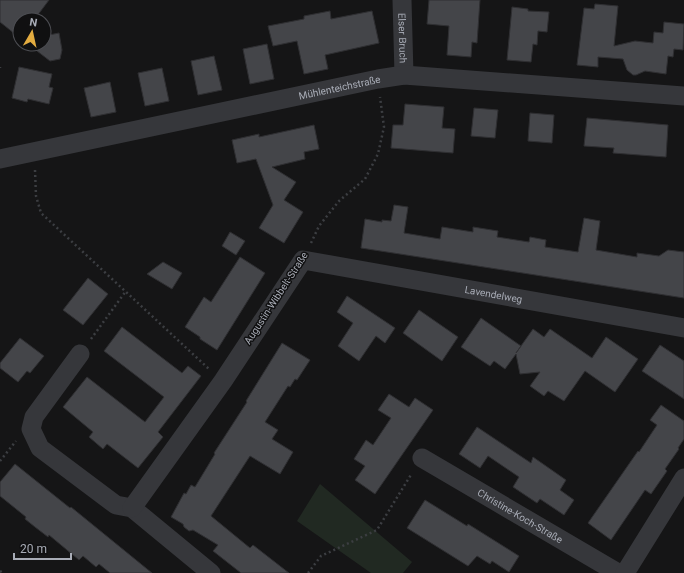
<svg xmlns="http://www.w3.org/2000/svg" width="684" height="573" viewBox="0 0 684 573" font-family="Roboto,sans-serif">
  <style>
    .green { fill: #212922 }
    .building { fill: #444549; stroke: #2f2f32 }
    .lines { fill: none; stroke-linecap: round; stroke-linejoin: round }
    .path { stroke: #3c3e42; stroke-width: 2.5; stroke-dasharray: 2 3; stroke-linecap: butt }
    .minor { stroke: #36373b; stroke-width: 19 }
    .labels { text-anchor: middle; dominant-baseline: central; stroke-width: 3; stroke-linejoin: round; paint-order: stroke }
    .street-label { font-size: 10px; fill: #a8acb6; stroke: #101011 }
  </style>
  <rect width="100%" height="100%" fill="#151516"/>
  <polygon class="green" points="320,484 412,562 403,573 371,573 297,521"/>
  <g class="building">
    <polygon points="0,0 49,0 34,20 20,20 20,38 0,22"/>
    <polygon points="429,0 480,0 477,43 472,42 471,57 447,55 449,26 427,24"/>
    <polygon points="595,4 618,6 614,46 635,41 653,43 654,32 663,33 664,22 684,24 683,50 674,49 673,57 668,56 666,74 645,71 636,75 633,75 627,70 623,59 598,57 598,67 577,65 584,8 594,9"/>
    <polygon points="512,7 528,9 528,11 549,12 547,32 538,31 537,45 533,44 531,62 507,60"/>
    <polygon points="330,11 331,19 372,11 379,43 325,55 328,69 304,74 297,41 273,46 268,26 304,19 304,16"/>
    <polygon points="59,33 62,50 60,59 50,61 28,44 44,44 44,36"/>
    <polygon points="267,44 274,79 250,84 243,49"/>
    <polygon points="214,56 222,90 198,95 191,61"/>
    <polygon points="19,67 52,74 49,87 53,88 49,104 28,99 27,102 12,98"/>
    <polygon points="162,68 169,101 145,106 138,73"/>
    <polygon points="110,82 116,112 91,117 84,88"/>
    <polygon points="405,104 444,107 442,128 455,129 453,153 391,148 393,125 403,125"/>
    <polygon points="474,108 498,110 495,138 471,136"/>
    <polygon points="530,113 554,115 552,143 528,141"/>
    <polygon points="587,118 668,125 666,157 613,153 614,148 584,146"/>
    <polygon points="314,125 319,149 304,152 305,159 272,167 296,182 284,200 303,212 284,243 259,228 273,205 256,159 237,163 232,140 259,134 259,137"/>
    <polygon points="394,205 408,207 404,233 440,239 442,227 473,232 473,227 498,231 497,237 529,242 530,237 546,240 545,247 578,252 584,218 600,221 596,250 637,257 637,253 659,256 668,250 684,252 684,298 361,248 365,219 382,222 382,220 391,221"/>
    <polygon points="230,232 245,241 236,255 222,246"/>
    <polygon points="240,257 265,273 217,350 200,339 200,337 185,327 204,297 211,302"/>
    <polygon points="163,262 182,273 172,289 147,274"/>
    <polygon points="88,278 108,294 83,325 63,310"/>
    <polygon points="347,296 395,328 385,343 376,336 359,361 338,346 353,323 337,312"/>
    <polygon points="419,310 458,337 442,361 403,333"/>
    <polygon points="481,318 521,346 516,353 533,329 544,337 550,329 592,358 606,337 638,359 615,392 585,371 564,401 548,391 544,396 530,386 540,372 520,374 516,354 505,369 494,361 490,366 461,347"/>
    <polygon points="122,327 182,373 188,366 201,376 158,432 163,437 138,468 107,444 103,449 89,437 93,432 63,407 87,377 145,422 164,397 104,351"/>
    <polygon points="20,338 44,356 30,373 27,371 18,382 0,368 0,363"/>
    <polygon points="282,343 310,360 297,380 295,379 290,387 288,386 265,422 278,430 272,439 293,452 280,474 250,456 211,516 250,548 253,545 289,573 241,573 213,551 218,545 193,530 189,531 184,527 183,524 171,517 184,493 186,494 191,485 195,487 215,454 214,453 247,402 246,401"/>
    <polygon points="660,345 684,361 684,399 642,371"/>
    <polygon points="389,394 409,407 415,398 433,410 375,494 355,480 365,466 354,459 366,440 373,445 391,418 378,410"/>
    <polygon points="661,405 684,421 684,439 678,448 679,449 665,469 667,471 651,494 645,490 611,540 588,523 638,451 639,452 657,425 650,420"/>
    <polygon points="477,427 531,463 533,457 566,480 560,490 574,500 564,515 540,499 537,503 513,487 519,477 488,456 480,468 459,454"/>
    <polygon points="15,464 70,508 71,507 152,573 110,573 99,564 96,567 83,556 79,560 49,535 48,537 35,527 25,519 26,517 0,496 0,482"/>
    <polygon points="425,500 467,526 468,524 519,556 509,572 492,561 490,564 477,556 468,566 407,528"/>
  </g>
  <g class="lines">
    <g class="path">
      <polyline points="0,67 0,68"/>
      <polyline points="35,170 36,196 41,213 209,369"/>
      <polyline points="311,243 319,226 339,201 365,179 378,154 384,127 380,97"/>
      <polyline points="91,339 126,291"/>
      <polyline points="0,461 16,441"/>
      <polyline points="0,571 3,573"/>
      <polyline points="308,573 321,556 377,530 412,473"/>
    </g>
    <g class="minor">
      <path id="s1" d="M402,0L404,75"/>
      <path id="s2" d="M0,159L378,79L404,75L684,96"/>
      <polyline points="80,354 34,417 31,429 40,448 116,505 132,508 211,573"/>
      <path id="s3" d="M422,458L618,573"/>
      <path id="s4" d="M132,508L223,381L303,260L684,328"/>
      <polyline points="625,573 684,478"/>
    </g>
  </g>
  <g class="labels">
    <g class="street-label">
      <text stroke="none"><textPath href="#s1" startOffset="38">Elser Bruch</textPath></text>
      <text stroke="none"><textPath href="#s2" startOffset="347">Mühlenteichstraße</textPath></text>
      <text stroke="none"><textPath href="#s4" startOffset="495">Lavendelweg</textPath></text>
      <text transform="translate(276 298) rotate(-57)">Augustin-Wibbelt-Straße</text>
      <text stroke="none"><textPath href="#s3" startOffset="114">Christine-Koch-Straße</textPath></text>
    </g>
  </g>
  <g transform="translate(32 32) rotate(9)"><circle r="19" fill="#101011" stroke="#4d4e53"/>
  <path d="M0-3L7 15L0 10L-7 15Z" fill="#e3ac40"/>
  <text y="-6" font-size="11" font-weight="bold" text-anchor="middle" fill="#a8acb6">N</text>
  </g>
  <path d="M14 553v6h57v-6" fill="none" stroke="#a8acb6" stroke-width="2"/>
  <text x="20" y="553" font-size="12" fill="#a8acb6" stroke="#101011" stroke-width="3" paint-order="stroke">20 m</text>
</svg>
